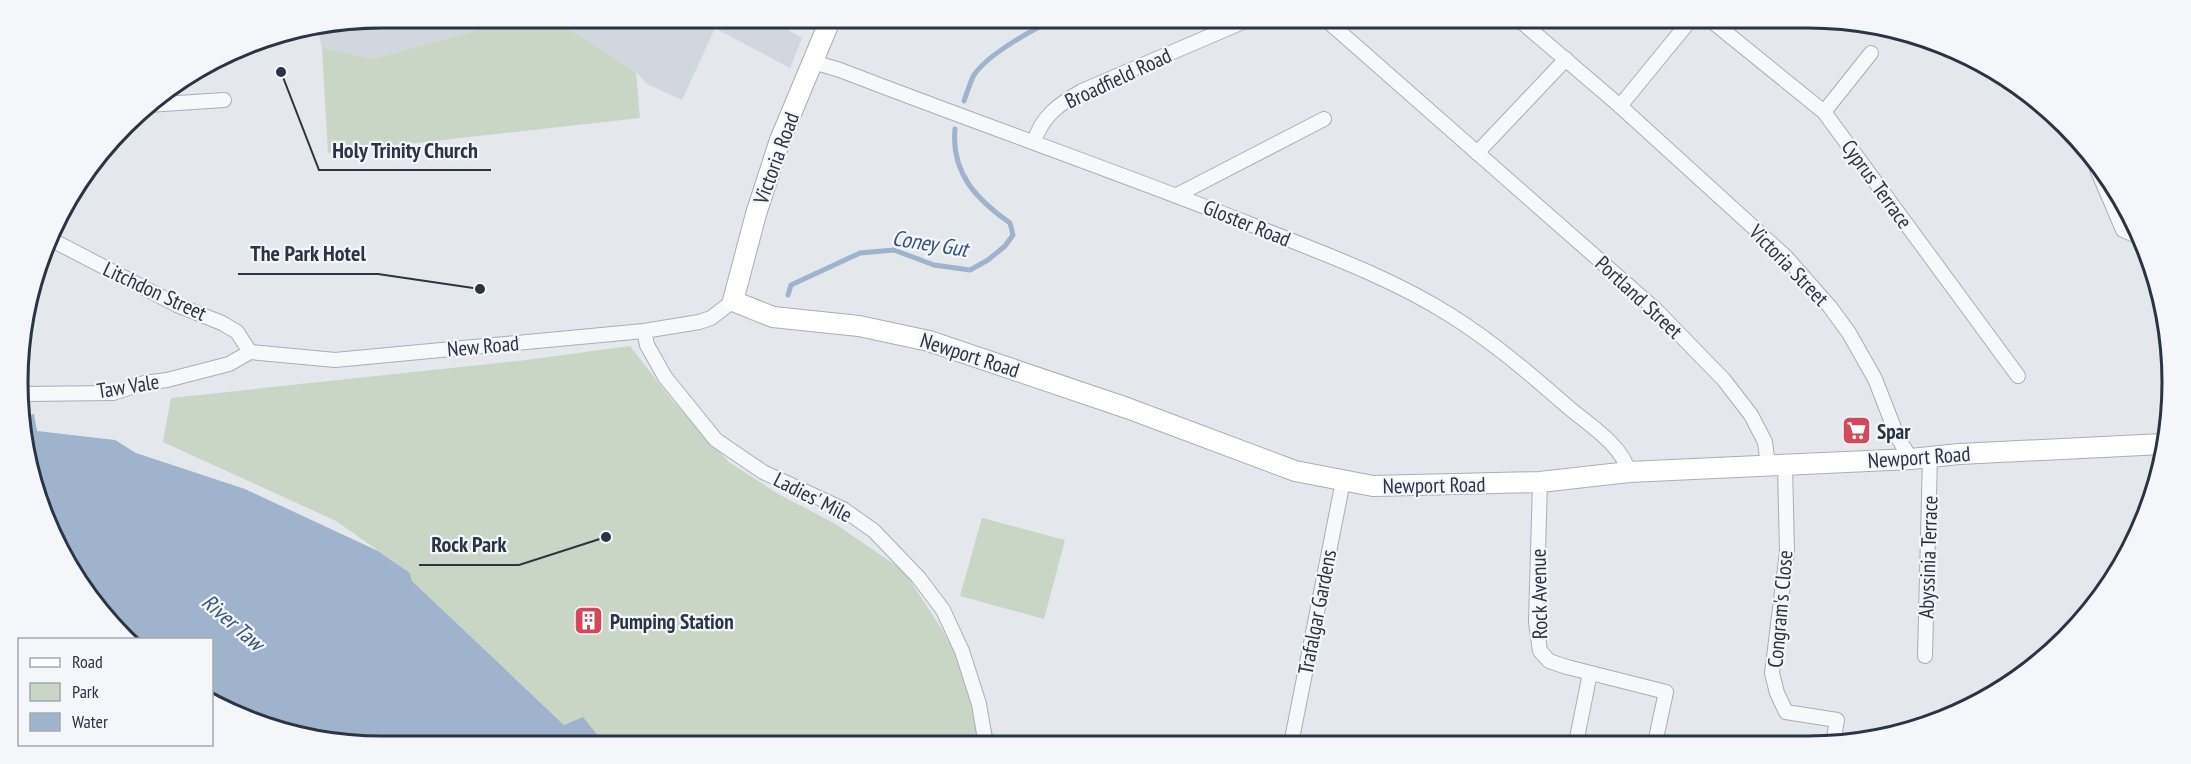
<svg xmlns="http://www.w3.org/2000/svg" width="2191" height="764" viewBox="0 0 2191 764" font-family="'PT Sans Narrow',sans-serif">
  <style>
    .built { fill: #d2d6de }
    .green { fill: #c9d6c5 }
    .water { fill: #9fb4cc }
    .lines { fill: none; stroke-linecap: round; stroke-linejoin: round }
    .stream { stroke: #9fb4cc; stroke-width: 5 }
    .street-casing { stroke: #a9aeb7; stroke-width: 16 }
    .secondary-casing { stroke: #a9aeb7; stroke-width: 22 }
    .street { stroke: #f7f8fa; stroke-width: 14 }
    .secondary { stroke: #fff; stroke-width: 20 }
    .labels { text-anchor: middle; dominant-baseline: central; stroke-width: 4.5; stroke-linejoin: round; paint-order: stroke }
    .street-label { font-size: 21px; fill: #2b3445; stroke: #f4f6f9 }
    .poi-label { font-size: 21px; font-weight: bold; fill: #2b3445; stroke: #f4f6f9; text-anchor: start }
    .water-label { font-size: 22px; font-style: italic; fill: #34527a; stroke: #f4f6f9 }
    .rim { fill: none; stroke: #2b3445; stroke-width: 3 }
    .leader { fill: none; stroke: #2b3445; stroke-width: 2 }
    .callout-dot { fill: #2b3445; stroke: #f4f6f9; stroke-width: 2 }
    .callout-label { font-size: 22px; text-anchor: middle; font-weight: bold; fill: #2b3445; stroke: #f4f6f9; stroke-width: 4.5; stroke-linejoin: round; paint-order: stroke }
  </style>
  <rect width="100%" height="100%" fill="#e4e7ec"/>
  <g class="built">
    <polygon points="382,18 521,18 373,59 322,49 318,31"/>
    <polygon points="542,18 768,18 802,38 790,68 715,28 682,100 647,84 636,72 556,21"/>
  </g>
  <g class="green">
    <polygon points="521,18 542,18 556,21 636,72 640,118 328,153 322,48 373,59"/>
    <polygon points="630,346 672,400 729,462 778,494 834,523 904,571 950,642 977,703 999,745 605,746 604,743 568,724 564,725 412,581 410,573 336,521 163,442 171,398 526,360"/>
    <polygon points="982,518 1065,540 1044,619 960,596"/>
  </g>
  <polygon class="water" points="34,414 37,431 115,440 136,453 245,489 378,551 410,573 412,581 564,725 583,717 604,743 602,746 382,746 288,734 212,699 212,640 135,639 80,585 30,476 26,416"/>
  <g class="lines">
    <g class="stream">
      <path d="M964,101C967,93 970,82 974,75C988,54 1036,27 1059,18"/>
      <path d="M788,295L791,285L860,253L894,250L934,265L970,270L988,260L1005,246L1013,235L1010,223C976,199 951,173 955,129"/>
    </g>
    <defs>
      <g id="street">
        <polyline points="1324,18 1655,309 1724,380 1751,415 1765,442 1768,465"/>
        <polyline points="1517,18 1620,106 1786,257 1830,307 1849,333 1875,379 1898,438 1911,459"/>
        <polyline points="1708,18 1824,112 2018,376"/>
        <path d="M813,62L840,70C977,123 1115,171 1252,225C1319,252 1388,276 1450,315C1492,341 1530,374 1568,407C1589,425 1621,444 1629,472"/>
        <polyline points="148,105 224,100"/>
        <polyline points="1620,106 1692,18"/>
        <polyline points="1824,112 1871,53"/>
        <path d="M1034,142C1042,116 1059,104 1082,91L1252,18"/>
        <polyline points="1477,153 1566,59"/>
        <polyline points="2097,169 2123,230 2137,236"/>
        <polyline points="1177,195 1324,119"/>
        <polyline points="50,239 177,305 222,323 237,332 250,352"/>
        <polyline points="644,331 647,345 665,377 716,440 763,472 843,509 874,531 919,578 943,610 962,651 979,704 986,745"/>
        <polyline points="25,394 113,393 144,383 167,380 229,364 250,352 335,360 644,331 699,322 711,318 733,301"/>
        <polyline points="1785,465 1787,552 1772,673 1777,693 1786,712 1837,720 1833,743"/>
        <polyline points="1540,482 1536,622 1540,651 1549,661 1567,667 1666,692 1655,743"/>
        <polyline points="1925,656 1930,457"/>
        <polyline points="1576,743 1590,673"/>
        <polyline points="1291,744 1343,481"/>
      </g>
      <polyline id="secondary" points="831,18 780,140 756,214 733,301 773,317 859,326 929,341 1127,408 1295,471 1373,486 1540,482 1629,472 1911,459 1959,454 2163,444"/>
    </defs>
    <use href="#street" class="street-casing"/>
    <use href="#secondary" class="secondary-casing"/>
    <use href="#street" class="street"/>
    <use href="#secondary" class="secondary"/>
  </g>
  <defs>
    <symbol id="supermarket-square" viewBox="-11 -11 22 22"><rect x="-9" y="-9" width="18" height="18" rx="4" fill="#d1495b" stroke="#f4f6f9"/><path d="M-6-5.5h2.5l.6 2H6L4.5 2H-2.5L-4.4-4H-6ZM-1.5 3.2a1.3 1.3 0 1 0 .1 0ZM3 3.2a1.3 1.3 0 1 0 .1 0Z" fill="#fff"/></symbol>
    <symbol id="building-square" viewBox="-11 -11 22 22"><rect x="-9" y="-9" width="18" height="18" rx="4" fill="#d1495b" stroke="#f4f6f9"/><path d="M-4-6H4V6H1V3H-1V6H-4ZM-2.5-4.3h1.7v1.8h-1.7ZM.8-4.3h1.7v1.8H.8ZM-2.5-1h1.7V.8h-1.7ZM.8-1h1.7V.8H.8Z" fill="#fff"/></symbol>
  </defs>
  <g fill-rule="evenodd">
    <use href="#supermarket-square" x="1840" y="414" width="33" height="33"/>
    <use href="#building-square" x="572" y="604" width="33" height="33"/>
  </g>
  <g class="labels">
    <g class="street-label">
      <text transform="translate(1118 78) rotate(-25)">Broadfield Road</text>
      <text transform="translate(776 158) rotate(-70)">Victoria Road</text>
      <text transform="translate(1877 184) rotate(54)">Cyprus Terrace</text>
      <text transform="translate(1247 223) rotate(22)">Gloster Road</text>
      <text transform="translate(1789 265) rotate(46)">Victoria Street</text>
      <text transform="translate(155 291) rotate(25)">Litchdon Street</text>
      <text transform="translate(1639 297) rotate(43)">Portland Street</text>
      <text transform="translate(483 346) rotate(-5)">New Road</text>
      <text transform="translate(970 355) rotate(18)">Newport Road</text>
      <text transform="translate(128 386) rotate(-9)">Taw Vale</text>
      <text transform="translate(1919 457) rotate(-4)">Newport Road</text>
      <text transform="translate(1434 485) rotate(-1)">Newport Road</text>
      <text transform="translate(813 497) rotate(27)">Ladies' Mile</text>
      <text transform="translate(1928 557) rotate(-88)">Abyssinia Terrace</text>
      <text transform="translate(1539 594) rotate(-91)">Rock Avenue</text>
      <text transform="translate(1780 609) rotate(-85)">Congram's Close</text>
      <text transform="translate(1317 612) rotate(-79)">Trafalgar Gardens</text>
    </g>
    <g class="poi-label">
      <text x="1877" y="431">Spar</text>
      <text x="610" y="621">Pumping Station</text>
    </g>
    <g class="water-label">
      <text transform="translate(930 243) rotate(9)">Coney Gut</text>
      <text transform="translate(233 622) rotate(41)">River Taw</text>
    </g>
  </g>
  <path d="M0 0H2191V764H0ZM382 28H1808A354 354 0 0 1 2162 382V382A354 354 0 0 1 1808 736H382A354 354 0 0 1 28 382V382A354 354 0 0 1 382 28Z" fill="#f4f6f9" fill-rule="evenodd"/>
  <path class="rim" d="M382 28H1808A354 354 0 0 1 2162 382V382A354 354 0 0 1 1808 736H382A354 354 0 0 1 28 382V382A354 354 0 0 1 382 28Z"/>
  <path class="leader" d="M281 72L319 170H491M480 289L378 274H238M606 537L519 565H419"/>
  <g class="callout-dot">
    <circle cx="281" cy="72" r="6"/>
    <circle cx="480" cy="289" r="6"/>
    <circle cx="606" cy="537" r="6"/>
  </g>
  <g class="callout-label">
    <text x="405" y="158">Holy Trinity Church</text>
    <text x="308" y="261">The Park Hotel</text>
    <text x="469" y="552">Rock Park</text>
  </g>
  <rect x="18" y="638" width="195" height="108" fill="#f4f6f9" stroke="#a4a8b1" stroke-width="1.5"/>
  <rect x="30" y="658" width="30" height="9" fill="#ffffff" stroke="#a4a8b1" stroke-width="1.5"/>
  <text x="72" y="668" font-size="18" fill="#2b3445">Road</text>
  <rect x="30" y="683" width="30" height="18" fill="#c9d6c5" stroke="#a4a8b1" stroke-width="1.5"/>
  <text x="72" y="698" font-size="18" fill="#2b3445">Park</text>
  <rect x="30" y="713" width="30" height="18" fill="#9fb4cc" stroke="#a4a8b1" stroke-width="1.5"/>
  <text x="72" y="728" font-size="18" fill="#2b3445">Water</text>
</svg>
